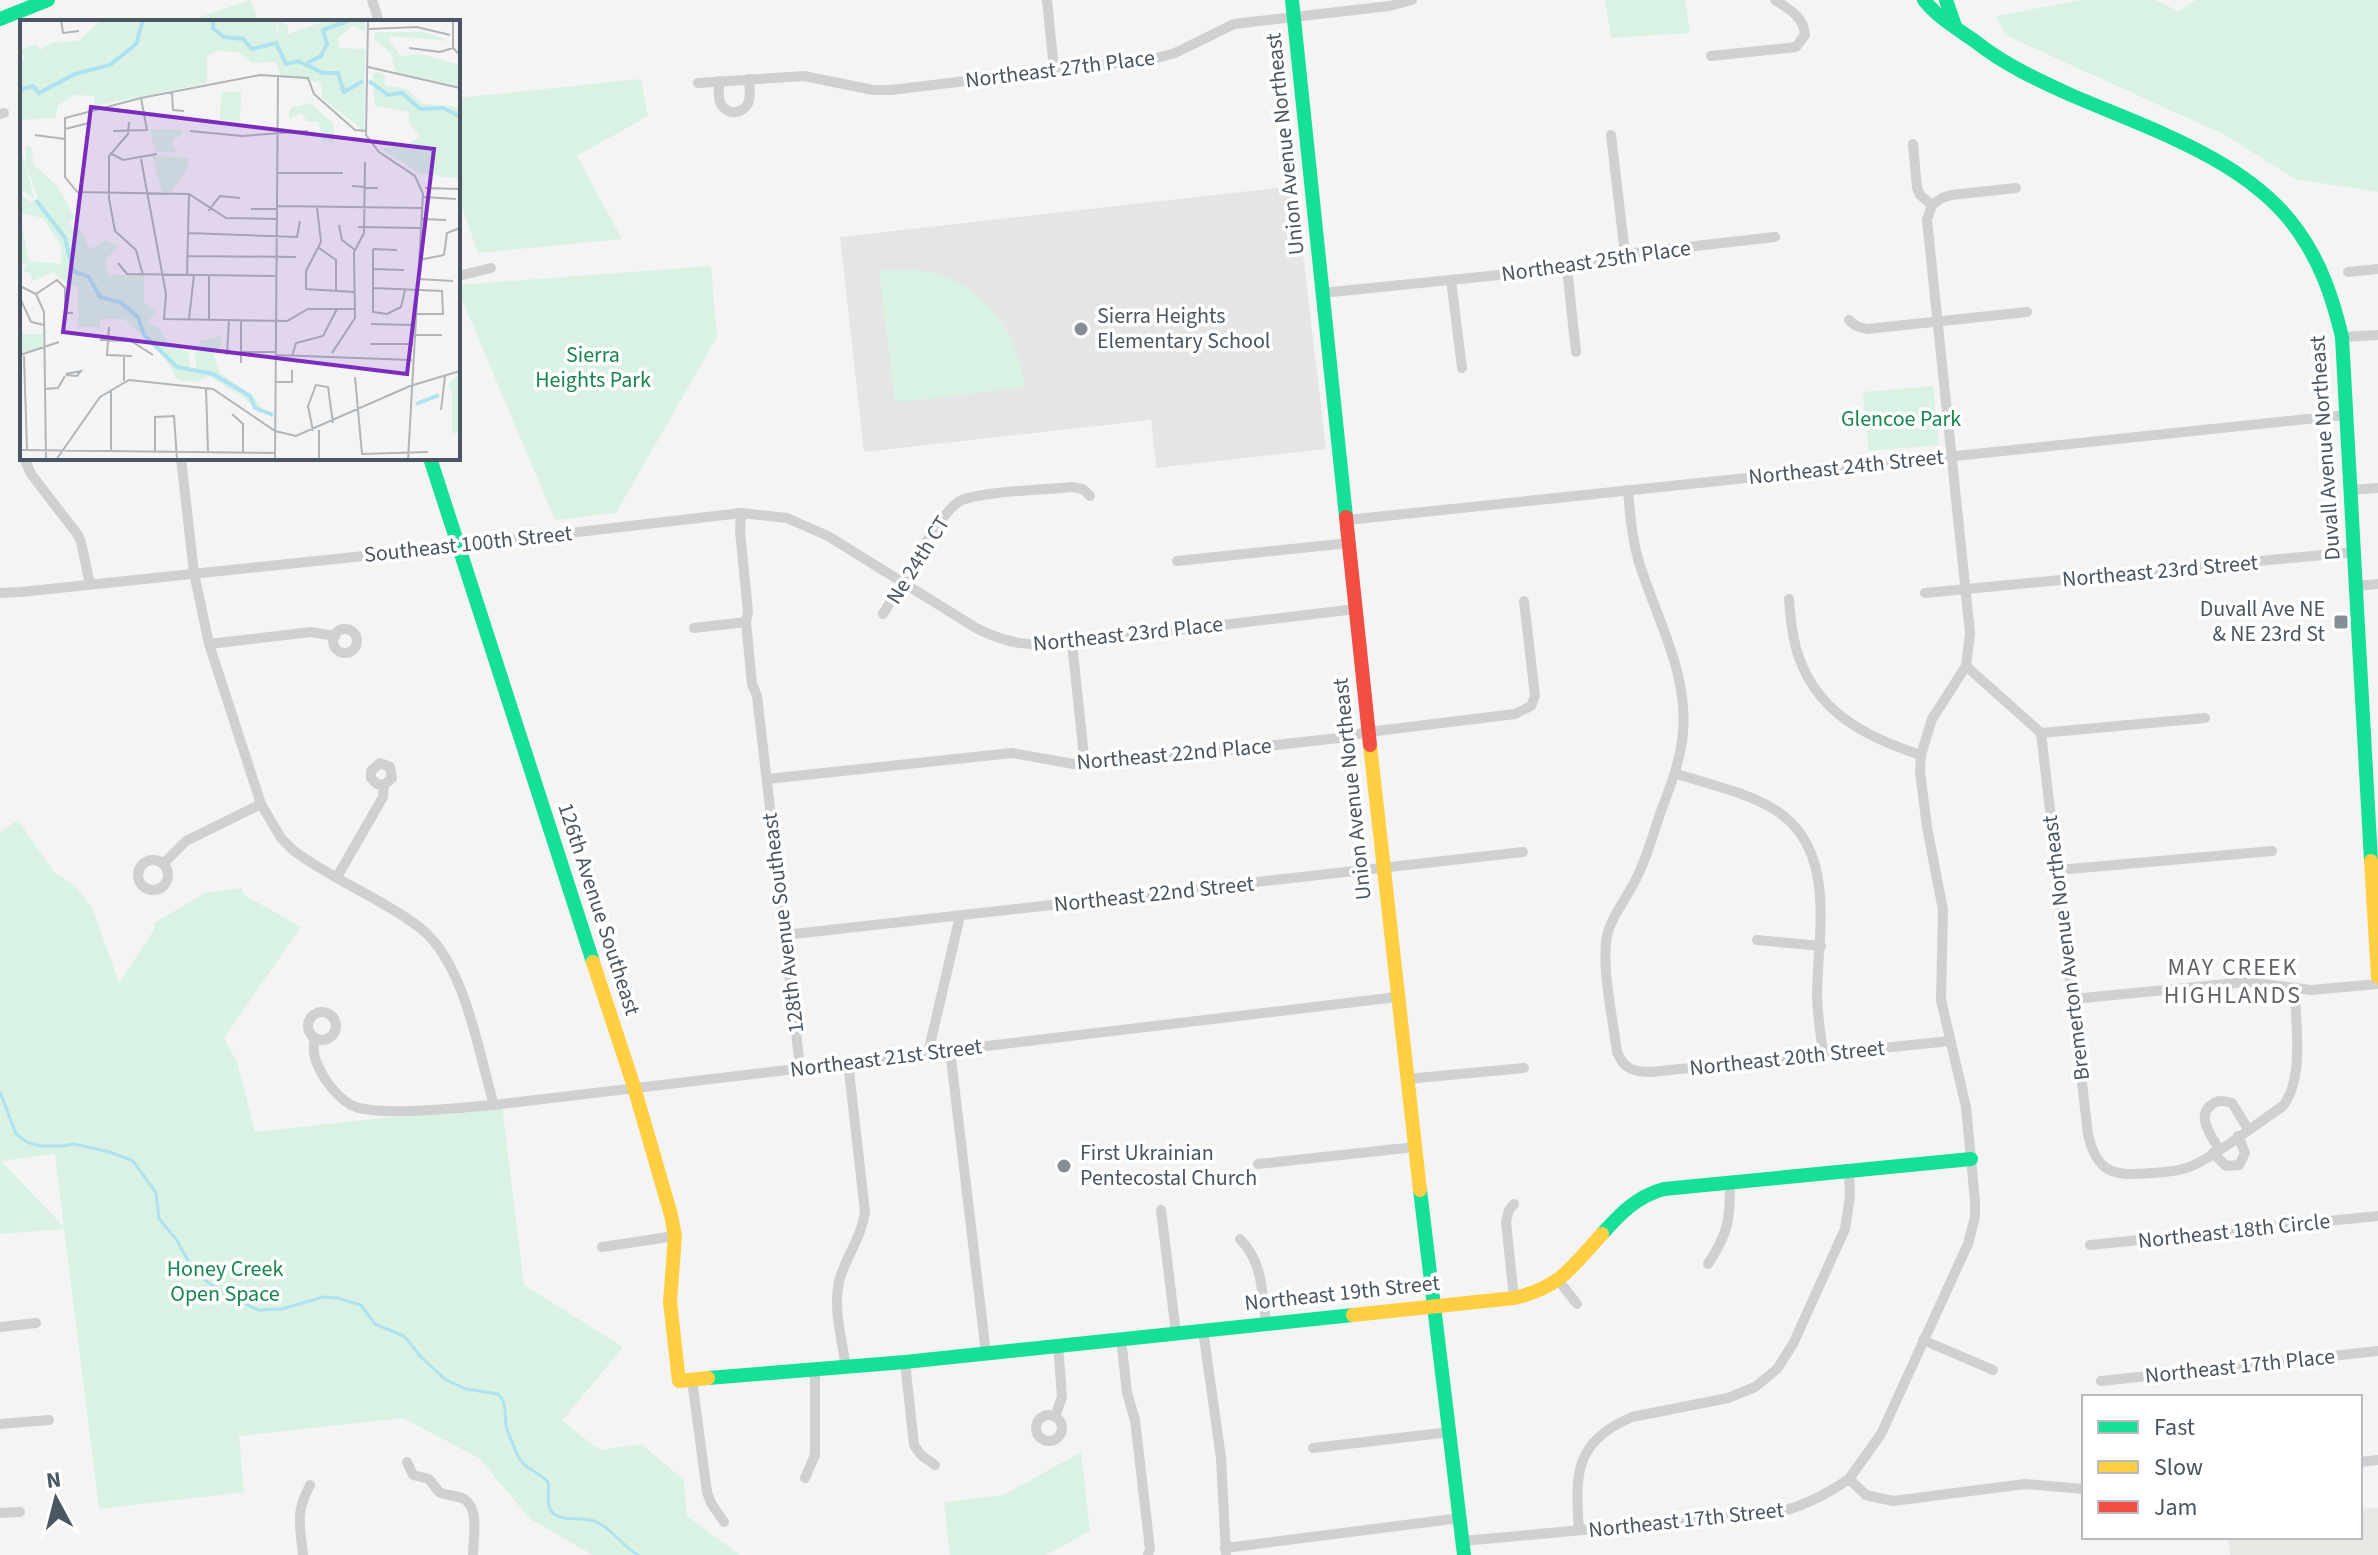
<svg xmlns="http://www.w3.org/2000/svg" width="2378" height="1555" viewBox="0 0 2378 1555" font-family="'Source Sans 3',sans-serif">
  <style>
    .commercial { fill: #e8e7e3 }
    .education { fill: #e6e5e6 }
    .green { fill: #d9f2e3; fill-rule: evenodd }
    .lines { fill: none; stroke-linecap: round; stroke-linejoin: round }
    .stream { stroke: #aee2f0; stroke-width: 3 }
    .street { stroke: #ced0d2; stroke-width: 10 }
    .fast { stroke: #16e098; stroke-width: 14 }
    .slow { stroke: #ffcf43; stroke-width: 14 }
    .jam { stroke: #f24e42; stroke-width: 14 }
    .poi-dot { fill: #868d94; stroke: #fff; stroke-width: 3 }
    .labels { text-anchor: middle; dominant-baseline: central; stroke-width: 7; stroke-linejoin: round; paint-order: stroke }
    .street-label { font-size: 22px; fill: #4a5661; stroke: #fff }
    .poi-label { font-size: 22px; fill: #4a5661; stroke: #fff; text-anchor: start }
    .park-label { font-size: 22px; fill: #17864f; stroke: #fff }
    .neighbourhood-label { font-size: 24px; letter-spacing: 2px; fill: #5f6368; stroke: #fff }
    .inset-river { fill: none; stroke: #aee2f0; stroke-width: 4 }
    .inset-road { fill: none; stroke: #b0b5b9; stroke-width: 2 }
    .view { fill: #7b2cbf; fill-opacity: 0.15; stroke: #7b2cbf; stroke-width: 4 }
    .inset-edge { fill: none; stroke: #4a5661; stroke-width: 4 }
  </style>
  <rect width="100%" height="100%" fill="#f4f4f4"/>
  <polygon class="commercial" points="2378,1508 2378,1555 2230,1555 2228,1537 2360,1537 2360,1509"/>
  <polygon class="education" points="1295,186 1326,449 1156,468 1151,420 864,452 840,237"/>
  <g class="green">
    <polygon points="250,0 259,22 186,22"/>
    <polygon points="1605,0 1685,0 1690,33 1611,38"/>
    <polygon points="2082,0 2155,0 2178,11 2196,0 2378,0 2378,192 2295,179 2225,135 2005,35 1996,16"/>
    <polygon points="641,79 648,116 577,156 622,239 478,253 458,196 458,98"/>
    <polygon points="711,266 717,337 616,513 555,520 458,290 458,285"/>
    <path d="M879,271C893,271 909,269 923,271C983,280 1016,330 1026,387L901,402L895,399Z"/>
    <polygon points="1933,386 1939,445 1869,451 1863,392"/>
    <path d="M18,820L54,872L75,886L92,907L119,983L154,930V923L205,893L241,888L244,895L301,927L224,1038L237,1062L255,1132L502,1105L524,1285L623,1347L562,1421L600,1450L641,1444L684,1480L687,1516L740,1555H593L530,1519L479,1458L403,1418L239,1436L244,1492L99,1509L64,1229L0,1234V833ZM55,1154L64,1227L1,1161Z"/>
    <polygon points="1081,1452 1090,1531 1046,1555 950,1555 944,1502 1004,1495"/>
  </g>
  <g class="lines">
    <path class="stream" d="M0,1092L16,1134L27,1142L40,1146H61L74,1144L110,1152L133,1161L156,1193L159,1219L176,1239L195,1273L220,1291L258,1310L282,1309L323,1297L337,1298L361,1305L375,1324L404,1336L421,1357L446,1380L466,1389L498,1394C508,1405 504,1411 506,1425C508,1434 514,1447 518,1456C523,1468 539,1472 548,1482C550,1491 545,1504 552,1512C561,1522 582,1517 594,1521C611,1527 622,1546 638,1555"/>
    <g class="street">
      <polyline points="372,0 379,22"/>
      <polyline points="1047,0 1054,70"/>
      <path d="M1711,56L1796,47L1805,35C1804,17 1789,9 1775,0"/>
      <path d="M719,81C719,89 717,101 723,107C732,117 747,111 749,100C751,93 749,85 749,79"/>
      <polyline points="698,83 804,76 873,90 891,90 1157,58 1175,53 1234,24 1389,6 1412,0"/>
      <polyline points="0,114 4,113"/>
      <polyline points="1611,135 1625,254"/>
      <polyline points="1932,205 1942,198 1951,195 2016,188"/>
      <polyline points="1567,268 1576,352"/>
      <polyline points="2348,272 2378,269"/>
      <polyline points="458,276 491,268"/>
      <polyline points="1451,280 1462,368"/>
      <polyline points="1322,293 1608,264 1615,262 1625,254 1775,237"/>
      <polyline points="1849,320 1856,326 1867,329 2027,312"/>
      <polyline points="2342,337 2378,335"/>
      <polyline points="24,458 31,474 78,535 81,542 90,584"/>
      <path d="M181,458L194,573L209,644L261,804L281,838L293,850C332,880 380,897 419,927C465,962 478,1051 494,1105"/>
      <path d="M1628,490C1630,514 1632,539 1639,562C1656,618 1688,671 1683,732C1681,760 1670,787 1660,814C1653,835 1647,857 1637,877C1628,897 1612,914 1607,936C1601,967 1613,1019 1617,1052C1624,1069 1633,1072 1651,1072L1950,1041"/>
      <polyline points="2350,490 2378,488"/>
      <polyline points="741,513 740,531 748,612 746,622 752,684 757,696 800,1067"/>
      <polyline points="1347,520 2346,415"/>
      <polyline points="1177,561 1349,543"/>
      <polyline points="2356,586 2378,584"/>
      <path d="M0,593L21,592L459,546L741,513L787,518L828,536L976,628C1011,646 1034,646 1072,643L1356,609"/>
      <polyline points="1925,593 2354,552"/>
      <path d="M1789,599C1790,615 1792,632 1796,648C1813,710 1864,737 1921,755"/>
      <path d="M883,614C898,591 940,511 960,501C980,491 1047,490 1072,487L1083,489L1090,496"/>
      <polyline points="694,628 746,622"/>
      <circle cx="345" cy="641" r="12"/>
      <polyline points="1072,643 1085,766"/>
      <polyline points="209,644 311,632 335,636"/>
      <polyline points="1966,666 2041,733"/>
      <path d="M2041,733L2088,1134C2097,1175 2115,1176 2152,1173C2166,1172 2181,1171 2194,1165C2222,1152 2256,1124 2283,1106C2305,1077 2295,1024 2295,988"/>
      <polyline points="2041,733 2205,718"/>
      <path d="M1675,773C1706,784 1743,791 1772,808C1838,846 1818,932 1817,993C1817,1014 1821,1034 1823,1054"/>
      <polyline points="767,779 1012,753 1085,766 1339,738 1368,732 1515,714 1531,706 1535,696 1524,601"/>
      <circle cx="153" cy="875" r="15"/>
      <polyline points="163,864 186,841 261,804"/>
      <polyline points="2058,870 2272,851"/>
      <polyline points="337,877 383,797 384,785 392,778 390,767 380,763 371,771 371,778 377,784 384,785"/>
      <polyline points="785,935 1523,852"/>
      <polyline points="1757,940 1821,946"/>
      <polyline points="2073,999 2247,982 2311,990 2378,984"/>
      <circle cx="322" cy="1026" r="14"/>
      <path d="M315,1038C311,1055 317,1065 325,1079C332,1089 340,1099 351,1105C377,1118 461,1107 494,1105L1397,997"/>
      <polyline points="950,1050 986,1353"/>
      <polyline points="928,1053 960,916"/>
      <polyline points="1407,1079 1524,1068"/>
      <path d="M2219,1149C2212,1137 2196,1117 2211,1105C2218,1099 2224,1101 2232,1103L2248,1129"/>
      <polyline points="2213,1153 2226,1166 2239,1165 2245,1153 2238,1136"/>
      <polyline points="1258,1164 1415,1147"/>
      <polyline points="1514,1204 1509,1210 1506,1222 1514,1298"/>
      <polyline points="1161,1210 1176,1333"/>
      <path d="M1240,1239C1263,1262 1262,1292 1266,1323"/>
      <polyline points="2090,1245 2378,1216"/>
      <polyline points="602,1247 675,1236"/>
      <path d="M1708,1264C1729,1232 1730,1220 1730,1182"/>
      <polyline points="1559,1281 1577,1304"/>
      <polyline points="0,1327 36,1323"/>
      <polyline points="1203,1330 1221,1458 1226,1555"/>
      <polyline points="1121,1338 1127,1393 1135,1420 1150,1549 1148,1555"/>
      <polyline points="1923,1340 1993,1370"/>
      <polyline points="905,1362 914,1445 921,1455 935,1465"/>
      <path d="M846,1367C842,1340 832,1305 840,1278C847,1255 862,1236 865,1212L848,1062"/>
      <polyline points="692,1380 707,1492 711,1503 724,1522"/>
      <polyline points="2101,1381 2378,1351"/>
      <circle cx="1049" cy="1428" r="13"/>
      <polyline points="1055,1417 1062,1397 1058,1345"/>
      <polyline points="0,1424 49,1420"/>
      <polyline points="1313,1448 1450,1432"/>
      <path d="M407,1462L413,1475L429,1479L439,1492C447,1496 457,1495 464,1499C480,1508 473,1540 473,1555"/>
      <polyline points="2360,1462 2378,1460"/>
      <polyline points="805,1478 815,1455 815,1369"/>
      <polyline points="1849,1479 1881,1434 1968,1244 1975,1217 1975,1201 1966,1107 1941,1000 1943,910 1927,827 1920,772 1921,755 1932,719 1966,666 1970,633 1927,220 1932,205 1920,195 1917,188 1913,144"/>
      <polyline points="0,1513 20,1512"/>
      <path d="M1579,1530C1575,1474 1574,1442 1632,1417L1728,1398L1755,1387L1777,1369L1793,1344L1845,1229L1850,1196L1849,1170"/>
      <path d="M1463,1541L1778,1512C1805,1506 1827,1494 1849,1479L1866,1495L1893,1501L2025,1484L2084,1489"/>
      <polyline points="1225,1548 1460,1518"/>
      <path d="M303,1555C300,1524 295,1514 310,1485"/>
    </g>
    <g class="fast">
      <polyline points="1292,0 1346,517"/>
      <path d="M1924,0C1938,18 1958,29 1976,42C2005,65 2038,80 2071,95C2147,128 2249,160 2298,231C2321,263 2333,299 2342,337L2371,861"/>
      <polyline points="1946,0 1955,26"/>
      <polyline points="0,19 48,0"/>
      <polyline points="430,458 593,962"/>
      <polyline points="1420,1190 1464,1555"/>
      <path d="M1602,1234C1620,1214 1637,1196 1664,1189L1971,1159"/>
      <polyline points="708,1378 905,1362 1353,1315"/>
    </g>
    <g class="slow">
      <polyline points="1370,745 1420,1190"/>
      <polyline points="2371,861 2378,977"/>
      <polyline points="593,962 634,1087 671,1215 675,1236 670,1302 679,1381 708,1378"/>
      <path d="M1353,1315L1514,1298C1561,1287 1571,1268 1602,1234"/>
    </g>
    <polyline class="jam" points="1346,517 1370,745"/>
  </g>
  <g class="poi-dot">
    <circle cx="1081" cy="329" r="8"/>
    <rect x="2333" y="614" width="16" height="16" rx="4"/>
    <circle cx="1064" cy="1166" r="8"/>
  </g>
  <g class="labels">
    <g class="street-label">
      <text transform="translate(1060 69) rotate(-7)">Northeast 27th Place</text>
      <text transform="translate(1285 144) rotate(-96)">Union Avenue Northeast</text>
      <text transform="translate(1596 261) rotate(-8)">Northeast 25th Place</text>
      <text transform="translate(2325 448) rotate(-94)">Duvall Avenue Northeast</text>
      <text transform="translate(1846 467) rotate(-6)">Northeast 24th Street</text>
      <text transform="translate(468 544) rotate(-6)">Southeast 100th Street</text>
      <text transform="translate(918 560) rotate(-58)">Ne 24th CT</text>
      <text transform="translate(2160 571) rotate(-5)">Northeast 23rd Street</text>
      <text transform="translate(1128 634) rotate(-6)">Northeast 23rd Place</text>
      <text transform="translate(1174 754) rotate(-5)">Northeast 22nd Place</text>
      <text transform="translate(1352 789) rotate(-96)">Union Avenue Northeast</text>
      <text transform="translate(1154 894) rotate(-6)">Northeast 22nd Street</text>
      <text transform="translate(599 909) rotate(72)">126th Avenue Southeast</text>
      <text transform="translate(783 923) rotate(-97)">128th Avenue Southeast</text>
      <text transform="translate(2066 948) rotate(-97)">Bremerton Avenue Northeast</text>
      <text transform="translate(886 1058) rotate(-7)">Northeast 21st Street</text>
      <text transform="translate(1787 1058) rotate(-6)">Northeast 20th Street</text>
      <text transform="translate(2234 1231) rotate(-6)">Northeast 18th Circle</text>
      <text transform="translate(1342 1293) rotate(-6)">Northeast 19th Street</text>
      <text transform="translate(2240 1366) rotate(-6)">Northeast 17th Place</text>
      <text transform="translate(1686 1520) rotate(-6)">Northeast 17th Street</text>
    </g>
    <g class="poi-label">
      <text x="1097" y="316">Sierra Heights<tspan x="1097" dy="25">Elementary School</tspan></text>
      <text x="2325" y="609" text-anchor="end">Duvall Ave NE<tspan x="2325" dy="25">&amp; NE 23rd St</tspan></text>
      <text x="1080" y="1153">First Ukrainian<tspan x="1080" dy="25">Pentecostal Church</tspan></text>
    </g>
    <g class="park-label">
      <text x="593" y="355">Sierra<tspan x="593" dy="25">Heights Park</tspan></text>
      <text x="1901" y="419">Glencoe Park</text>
      <text x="225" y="1269">Honey Creek<tspan x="225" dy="25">Open Space</tspan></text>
    </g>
    <g class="neighbourhood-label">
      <text x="2233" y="967">MAY CREEK<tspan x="2233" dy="28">HIGHLANDS</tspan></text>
    </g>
  </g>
  <g transform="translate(20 20)">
    <rect width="440" height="440" fill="#f4f4f4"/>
    <path d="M81,0H256L257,22L258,0L268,6V14L308,0L345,2V12L334,5L319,17V28L345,29L344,111L302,78L301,63L260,55L256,42L232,43L219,32L196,31L187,36V63L75,86L74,76L54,75L38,85L35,98L0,100V44L5,38L0,31L15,24L20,30L31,23L59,21ZM404,12L430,21L369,16V21L381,36L400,34L440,45V67L375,52L371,33L354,20L355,12ZM357,52L365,55V65L387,69L403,84L434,86L440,92V159L399,153L360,128L385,127L400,116L389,103V92L355,86L352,54ZM221,71L220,101L200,100L201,73ZM290,83L314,104V122L303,121L298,102L287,101L281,93L269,99L270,88ZM130,109L162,110V115L152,120L156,132H135ZM0,125L5,145L6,126H11L14,145L38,167L55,198L49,202L53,209L59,206L70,230L85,220L98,226L85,241L88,255H124V282L137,292L127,302L138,307L149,324L168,332L171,351L177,350L174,333L180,332V321L201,316V327L193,331L199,352L234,377L244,391L189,356L177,362L158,360L139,329L104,299H80V307H58V266L48,265L34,252L13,261L9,252L2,253L7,244H1L2,206L9,241L41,244V226L23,198L0,193V173L11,183L18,178L6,145L14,179L0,169ZM132,136L169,138L168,148L151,172H142ZM0,314H23V328L0,333ZM440,353V413H432V372L428,365Z" fill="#d9f2e3"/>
    <path class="inset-river" d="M193,0V8L204,17L223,19L232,29L256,23L266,44L278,41L303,53H318L324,72L343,61M287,43L301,36L307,24L303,10L330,0M349,61L368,75L382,73L400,89L423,88L440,96M0,70L13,66L19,73L55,54L90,45L116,24L123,0M16,180L45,218L53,251L69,257L80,277L100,282L118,297L124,315L157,347L193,354L230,376L235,388L253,395M396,384L419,375"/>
    <path class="inset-road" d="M41,0L43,13L59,11M348,0L346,115L359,132L395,156L403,174L388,440M433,0V28M349,9L397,7L430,15M389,28L420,32L433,28L440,35M348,47L440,68M152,72L153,90L164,91M109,102L108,114L89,136V179L95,211L116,230L123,255M45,109L69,103M93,111L127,110L121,78M170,111L222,116L288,111M15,115L45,119M90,133L103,140L137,134M121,139L146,274L144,299L267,301L288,289H335M257,153H323M332,166L358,168M405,168L440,169M57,172L45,157V98L121,78L240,55L288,58L294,74L335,110L347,111M57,172L169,174L206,198L256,199M403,177L436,179M256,186L402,188M297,187L301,222L286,251V269L334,272M231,189H256M188,191L200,176L220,178M402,199L426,200M319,205L322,220L335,230M338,207L401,208M168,213L277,217L280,201M299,228L316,240V272M353,229V292L367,294L381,287L385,270M353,229L377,230M424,235L427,213L440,208M168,236L276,237M399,240L424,235M98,243L107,254L255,256M353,249L384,250M167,255L169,174M398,259L433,261M0,266L16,274L24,292L26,440M353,268L422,271L423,294H396M16,274L37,260L45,268V293H53M0,278L11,302L24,305M169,299L174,255M189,300V255M351,304L394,305M89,307L87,335L112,336M395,315H422M80,320L111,321L133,335M350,324H393M220,332H255M312,333L335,298L334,232L344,213L345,142M0,335L39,322M207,335L209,300M255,335L392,340M4,336L7,430M272,336L276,323L303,316L317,289M221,343V300M46,354L61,351L57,356L46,355M335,357L342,434L408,432M104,361V336M255,362H272V350M186,368L188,432M24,369L38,368L45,356M91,371V430M421,390L425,356M212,394L223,404V433M293,411L288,386L296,365L308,367L313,403M0,430L255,433M135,431V397L154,396L157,440M36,440L80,377L109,360L193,369L255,411L276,416L390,366L440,351M255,440L258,56M299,440V410"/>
    <path class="view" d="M71,87L414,129L387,354L43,312Z"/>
    <rect width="440" height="440" class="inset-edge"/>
  </g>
  <rect x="2082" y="1395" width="280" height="144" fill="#ffffff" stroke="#b7bbc0" stroke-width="2"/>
  <rect x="2098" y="1421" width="40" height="12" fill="#16e098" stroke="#b7bbc0" stroke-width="2"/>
  <text x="2154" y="1435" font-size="24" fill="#4a5661">Fast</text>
  <rect x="2098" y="1461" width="40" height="12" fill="#ffcf43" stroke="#b7bbc0" stroke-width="2"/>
  <text x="2154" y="1475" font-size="24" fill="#4a5661">Slow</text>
  <rect x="2098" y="1501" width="40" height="12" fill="#f24e42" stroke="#b7bbc0" stroke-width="2"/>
  <text x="2154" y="1515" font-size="24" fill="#4a5661">Jam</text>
  <g transform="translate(56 1499) rotate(353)" stroke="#ffffff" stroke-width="6" paint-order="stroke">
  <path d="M0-6L14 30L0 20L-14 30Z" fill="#4a5661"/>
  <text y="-12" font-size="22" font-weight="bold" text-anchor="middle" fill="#4a5661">N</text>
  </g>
</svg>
